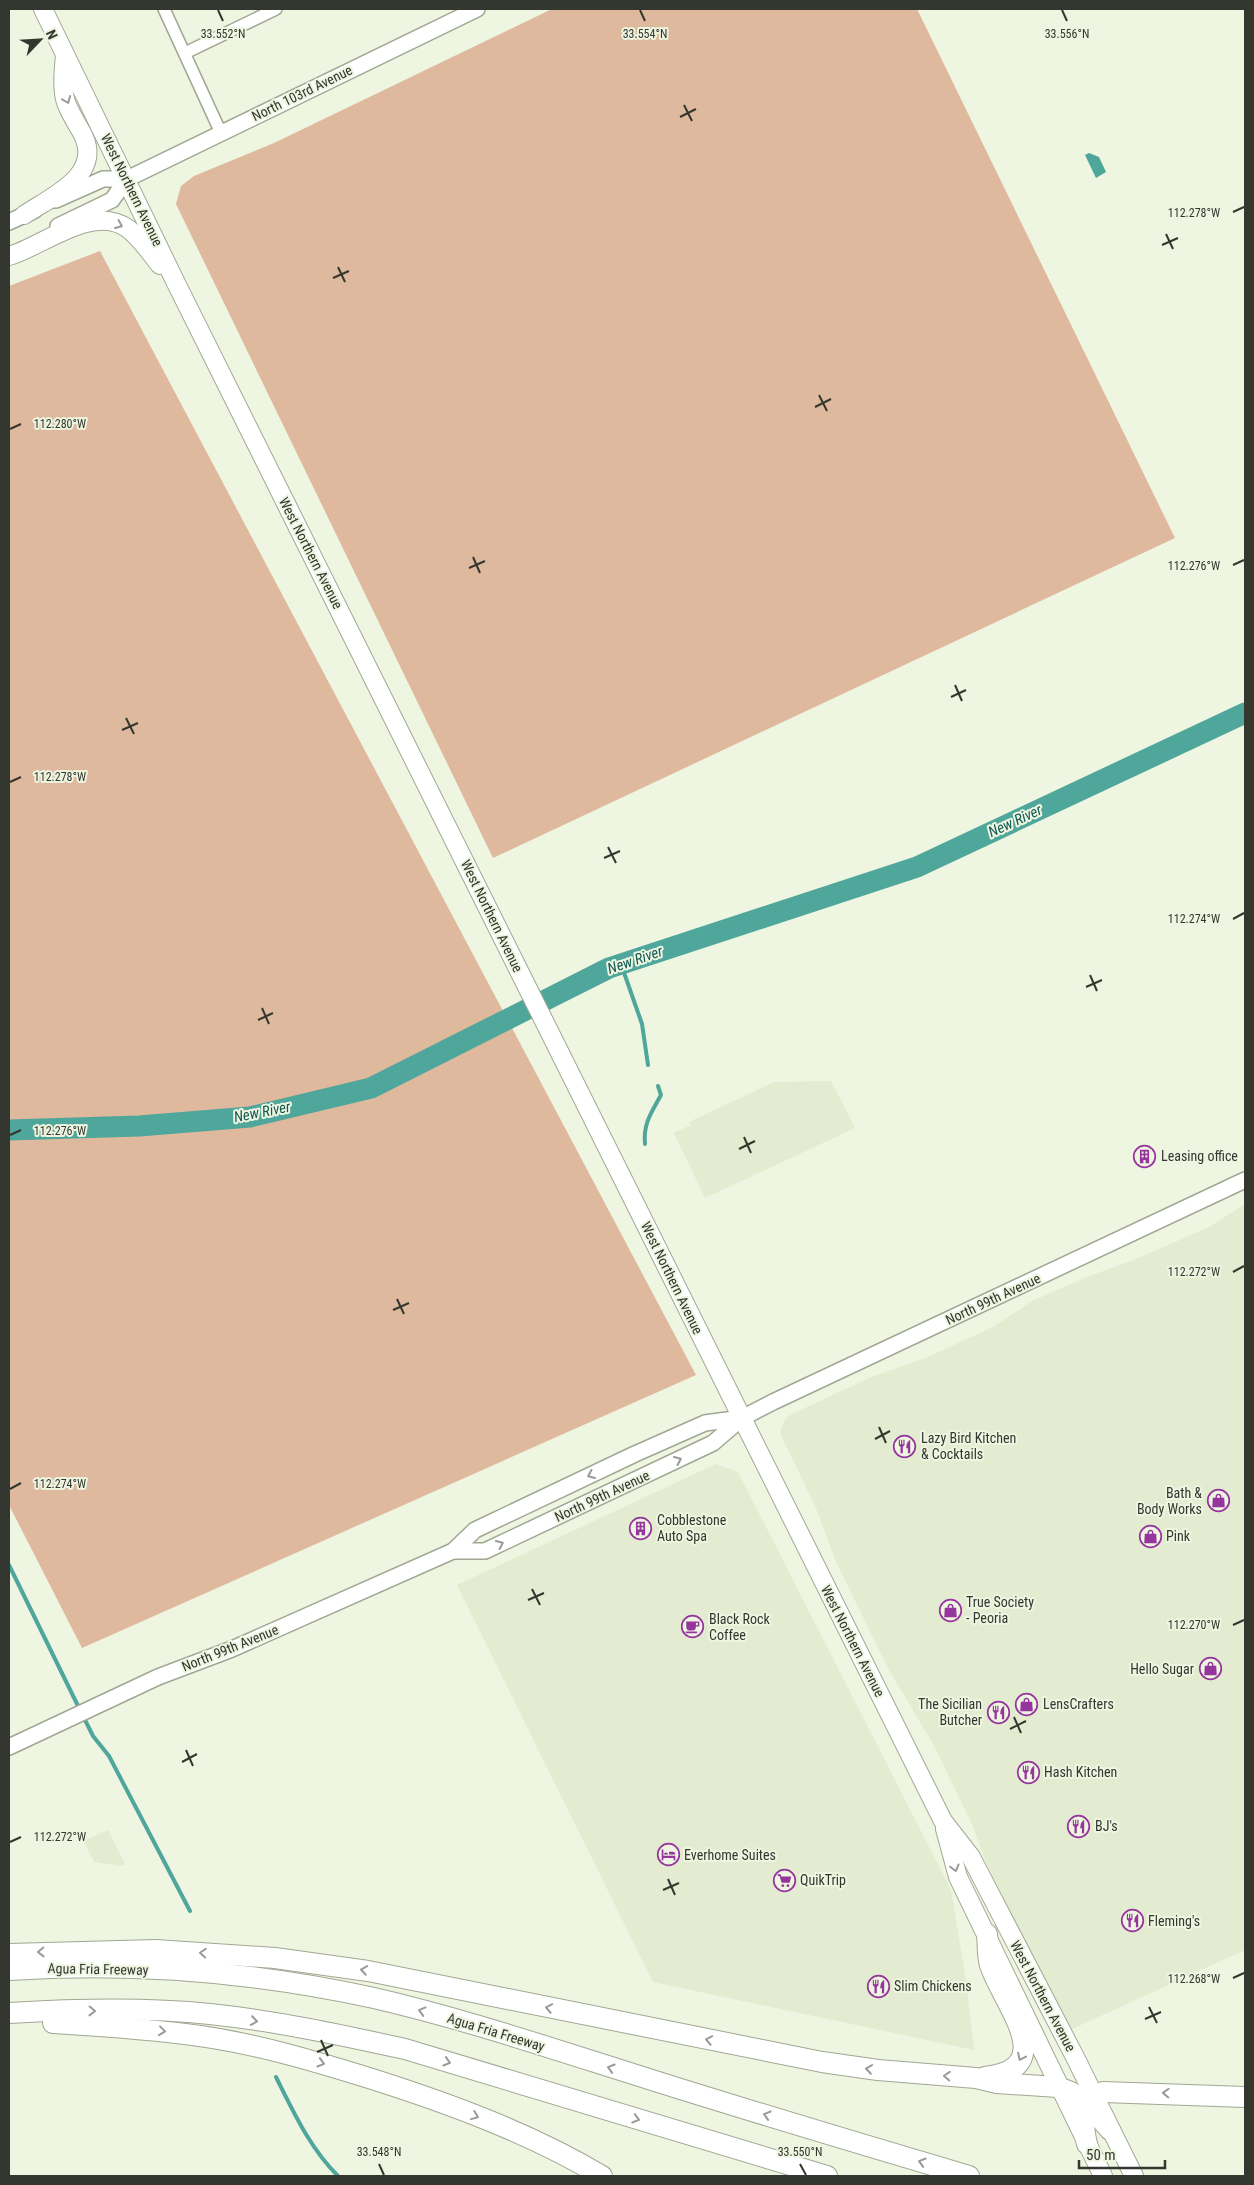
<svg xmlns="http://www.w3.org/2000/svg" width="1254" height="2185" viewBox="0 0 1254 2185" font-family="'Roboto Condensed',sans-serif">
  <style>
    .built { fill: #e3ecd0 }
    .green { fill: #dfb99d }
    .water { fill: #4fa69b }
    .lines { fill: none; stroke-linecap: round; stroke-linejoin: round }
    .stream { stroke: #4fa69b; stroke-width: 4 }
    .river { stroke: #4fa69b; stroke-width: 21 }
    .street-casing { stroke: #a1a793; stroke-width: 14 }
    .secondary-casing { stroke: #a1a793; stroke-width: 18 }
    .primary-casing { stroke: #a1a793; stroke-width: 20 }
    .highway-casing { stroke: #a1a793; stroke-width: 22 }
    .street { stroke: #fff; stroke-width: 11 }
    .secondary { stroke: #fff; stroke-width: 15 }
    .primary { stroke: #fff; stroke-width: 18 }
    .highway { stroke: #fff; stroke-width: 20 }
    .oneway { stroke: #9a9b97 }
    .ticks { fill: none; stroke: #34372f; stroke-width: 2 }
    .labels { text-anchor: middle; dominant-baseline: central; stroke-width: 4; stroke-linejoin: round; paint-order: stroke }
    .street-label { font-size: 14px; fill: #34372f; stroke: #eef5e0 }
    .poi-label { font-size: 14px; fill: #34372f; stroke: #eef5e0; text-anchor: start }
    .water-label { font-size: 15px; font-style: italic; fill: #105a53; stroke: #eef5e0 }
    .ticks-label { font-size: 12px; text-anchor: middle; fill: #34372f; stroke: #eef5e0; stroke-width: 4; stroke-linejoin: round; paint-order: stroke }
  </style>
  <rect width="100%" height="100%" fill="#eef5e0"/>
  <g class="built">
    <polygon points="831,1081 855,1128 705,1198 674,1133 691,1125 689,1122 774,1082"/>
    <polygon points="1245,1204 1245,1950 1070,2030 987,1865 972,1824 932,1742 889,1670 836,1562 816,1508 780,1433 784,1421 790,1415 869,1378 928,1357 993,1327 1032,1301 1087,1277 1134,1260 1209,1227"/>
    <polygon points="716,1464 738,1472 951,1890 966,1980 974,2050 653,1982 457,1585"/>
    <polygon points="108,1830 125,1864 121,1866 94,1862 84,1841"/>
  </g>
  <g class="green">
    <polygon points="552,9 917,9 1175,538 493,858 176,204 181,186 194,176 274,143"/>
    <polygon points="100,251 696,1375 82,1648 9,1505 9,286"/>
  </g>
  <polygon class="water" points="1089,153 1099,157 1106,172 1096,178 1085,155"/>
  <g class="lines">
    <g class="stream">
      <polyline points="621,964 642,1024 648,1065"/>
      <path d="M645,1144C643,1124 651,1113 661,1095L658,1086"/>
      <polyline points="9,1565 80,1710"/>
      <polyline points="83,1716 93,1736 109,1756 190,1911"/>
      <path d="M276,2077C294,2113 310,2148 338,2176"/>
    </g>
    <polyline class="river" points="9,1130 139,1126 250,1117 371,1088 609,968 917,867 1245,713"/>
    <defs>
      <g id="street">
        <polyline points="164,9 221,133"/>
        <polyline points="185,53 276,9"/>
      </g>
      <g id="secondary">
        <polyline points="56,200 103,179 127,179"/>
        <polyline points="9,222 35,210"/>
        <polyline points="58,226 112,200 127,179 477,9"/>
        <polyline points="453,1551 485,1551 713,1443 742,1418 773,1402 1245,1180"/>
        <polyline points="9,1747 158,1677 232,1649 453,1551 475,1530 635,1454 705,1423 742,1418"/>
      </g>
      <g id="primary">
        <polyline points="43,9 177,285 943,1821 971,1857 1075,2057 1134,2176"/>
        <path d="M24,215C51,197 103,175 83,135C77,123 65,107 64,93C62,81 64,67 65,55"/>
        <path d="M9,256C43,246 92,204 127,228C140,237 150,253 160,265"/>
        <polyline points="945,1829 958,1877 1103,2176"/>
      </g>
      <g id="highway">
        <polyline points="9,1954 156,1950 275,1958 368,1971 822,2062 878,2070 976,2078 997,2083 1058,2087 1071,2092 1088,2105 1110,2130"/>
        <path d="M9,1970C130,1962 255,1972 374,1998C469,2020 562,2052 655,2081C760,2114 864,2145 969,2176"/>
        <path d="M9,2013C75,2009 144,2007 210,2014C276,2021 341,2035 405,2049L827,2176"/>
        <path d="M53,2023C102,2026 151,2029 200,2036C257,2044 314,2061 369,2078C448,2103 530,2133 602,2176"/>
        <path d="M985,2077C1062,2068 1002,2003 990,1965C987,1956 988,1944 987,1934"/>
        <path d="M1087,2144C1082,2123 1081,2103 1103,2092L1245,2097"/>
      </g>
    </defs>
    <use href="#street" class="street-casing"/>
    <use href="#secondary" class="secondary-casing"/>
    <use href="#primary" class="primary-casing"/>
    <use href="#highway" class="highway-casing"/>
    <use href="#street" class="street"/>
    <use href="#secondary" class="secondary"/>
    <use href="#primary" class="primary"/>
    <use href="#highway" class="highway"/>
  </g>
  <defs><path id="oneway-chevron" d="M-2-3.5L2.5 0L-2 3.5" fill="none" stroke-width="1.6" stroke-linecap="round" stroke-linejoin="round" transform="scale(1.25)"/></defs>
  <g class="oneway">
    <use href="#oneway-chevron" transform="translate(67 100) rotate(68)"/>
    <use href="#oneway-chevron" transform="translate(119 225) rotate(25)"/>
    <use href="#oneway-chevron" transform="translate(678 1460) rotate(-25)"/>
    <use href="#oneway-chevron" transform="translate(591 1475) rotate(155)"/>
    <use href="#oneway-chevron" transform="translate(500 1544) rotate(-25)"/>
    <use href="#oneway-chevron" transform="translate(955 1868) rotate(75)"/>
    <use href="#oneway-chevron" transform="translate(41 1952) rotate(179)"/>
    <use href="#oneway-chevron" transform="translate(203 1953) rotate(-176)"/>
    <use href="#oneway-chevron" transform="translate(364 1970) rotate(-171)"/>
    <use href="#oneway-chevron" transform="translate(549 2008) rotate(-169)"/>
    <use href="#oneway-chevron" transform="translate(92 2011) rotate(1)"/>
    <use href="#oneway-chevron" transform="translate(422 2011) rotate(-165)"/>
    <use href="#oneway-chevron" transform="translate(254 2021) rotate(8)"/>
    <use href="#oneway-chevron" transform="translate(162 2031) rotate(7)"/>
    <use href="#oneway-chevron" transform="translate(709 2040) rotate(-169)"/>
    <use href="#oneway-chevron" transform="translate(1021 2057) rotate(115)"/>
    <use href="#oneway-chevron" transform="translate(447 2062) rotate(17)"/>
    <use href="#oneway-chevron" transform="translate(321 2063) rotate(17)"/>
    <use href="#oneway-chevron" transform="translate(611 2068) rotate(-163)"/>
    <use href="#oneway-chevron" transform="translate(869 2069) rotate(-172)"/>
    <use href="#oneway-chevron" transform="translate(947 2076) rotate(-176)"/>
    <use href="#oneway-chevron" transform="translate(1166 2093) rotate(-178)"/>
    <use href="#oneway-chevron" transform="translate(767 2115) rotate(-163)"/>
    <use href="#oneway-chevron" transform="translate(475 2116) rotate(22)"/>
    <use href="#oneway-chevron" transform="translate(636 2119) rotate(17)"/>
    <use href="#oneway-chevron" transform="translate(922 2162) rotate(-163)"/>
  </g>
  <path class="ticks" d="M218,10L223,21M640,10L645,21M1062,10L1067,21M684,105L692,121M680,117L696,109M1233,212L1244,207M1166,234L1173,249M1162,245L1178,238M338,267L345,282M333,278L349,271M819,395L827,411M815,407L831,399M10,429L21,424M473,557L480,573M1233,565L1244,560M469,568L485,561M955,685L962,701M951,697L966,690M126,718L134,734M122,730L138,723M10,782L21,777M608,847L616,863M604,858L620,851M1233,919L1244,913M1090,975L1097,991M1086,987L1102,980M262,1008L269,1024M258,1020L273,1013M10,1135L21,1130M744,1137L751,1153M739,1149L755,1141M1233,1272L1244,1266M397,1299L404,1314M393,1310L409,1303M879,1427L886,1443M875,1439L890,1431M10,1489L21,1483M532,1589L540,1605M528,1600L544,1593M1233,1625L1244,1620M1014,1717L1021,1733M1010,1729L1026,1721M186,1750L193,1766M182,1762L197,1754M10,1842L21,1837M668,1879L675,1895M663,1890L679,1883M1233,1978L1244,1973M1149,2007L1157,2023M1145,2019L1161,2012M321,2040L328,2056M317,2052L333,2045M379,2164L384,2175M800,2164L806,2175"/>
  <defs>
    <symbol id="building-ring" viewBox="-11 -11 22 22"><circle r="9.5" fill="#eef5e0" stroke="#95359d" stroke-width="1.5"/><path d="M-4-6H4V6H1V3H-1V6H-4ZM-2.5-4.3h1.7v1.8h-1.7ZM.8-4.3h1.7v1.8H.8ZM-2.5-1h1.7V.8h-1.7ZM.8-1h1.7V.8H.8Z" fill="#95359d"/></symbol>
    <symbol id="restaurant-ring" viewBox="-11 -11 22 22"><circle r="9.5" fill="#eef5e0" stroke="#95359d" stroke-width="1.5"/><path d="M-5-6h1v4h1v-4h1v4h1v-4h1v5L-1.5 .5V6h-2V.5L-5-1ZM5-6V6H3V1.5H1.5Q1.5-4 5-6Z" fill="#95359d"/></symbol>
    <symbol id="shop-ring" viewBox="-11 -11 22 22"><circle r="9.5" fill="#eef5e0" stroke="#95359d" stroke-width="1.5"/><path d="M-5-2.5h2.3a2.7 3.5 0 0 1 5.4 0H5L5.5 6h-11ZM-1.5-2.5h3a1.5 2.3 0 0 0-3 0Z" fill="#95359d"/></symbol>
    <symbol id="cafe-ring" viewBox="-11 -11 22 22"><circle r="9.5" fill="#eef5e0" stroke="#95359d" stroke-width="1.5"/><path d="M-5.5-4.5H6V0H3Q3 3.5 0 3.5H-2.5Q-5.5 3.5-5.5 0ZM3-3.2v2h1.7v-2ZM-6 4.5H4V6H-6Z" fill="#95359d"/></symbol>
    <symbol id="hotel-ring" viewBox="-11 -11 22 22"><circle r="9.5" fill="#eef5e0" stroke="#95359d" stroke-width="1.5"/><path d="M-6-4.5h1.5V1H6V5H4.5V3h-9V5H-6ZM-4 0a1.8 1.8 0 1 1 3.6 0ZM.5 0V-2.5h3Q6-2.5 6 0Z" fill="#95359d"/></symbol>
    <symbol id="supermarket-ring" viewBox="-11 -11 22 22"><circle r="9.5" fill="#eef5e0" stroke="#95359d" stroke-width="1.5"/><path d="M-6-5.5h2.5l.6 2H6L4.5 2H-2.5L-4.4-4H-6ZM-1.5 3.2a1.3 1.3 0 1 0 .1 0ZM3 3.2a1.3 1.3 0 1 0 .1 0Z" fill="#95359d"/></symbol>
  </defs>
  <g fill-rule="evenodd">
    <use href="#building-ring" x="1132" y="1144" width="25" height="25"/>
    <use href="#restaurant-ring" x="892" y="1434" width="25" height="25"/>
    <use href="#shop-ring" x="1206" y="1488" width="25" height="25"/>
    <use href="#building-ring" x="628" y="1516" width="25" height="25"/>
    <use href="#shop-ring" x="1138" y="1524" width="25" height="25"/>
    <use href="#shop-ring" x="938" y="1598" width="25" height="25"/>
    <use href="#cafe-ring" x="680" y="1614" width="25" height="25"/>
    <use href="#shop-ring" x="1198" y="1656" width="25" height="25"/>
    <use href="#shop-ring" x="1014" y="1692" width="25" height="25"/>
    <use href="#restaurant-ring" x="986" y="1700" width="25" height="25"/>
    <use href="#restaurant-ring" x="1016" y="1760" width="25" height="25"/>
    <use href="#restaurant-ring" x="1066" y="1814" width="25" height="25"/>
    <use href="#hotel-ring" x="656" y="1842" width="25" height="25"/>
    <use href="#supermarket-ring" x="772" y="1868" width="25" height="25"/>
    <use href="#restaurant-ring" x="1120" y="1908" width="25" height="25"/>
    <use href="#restaurant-ring" x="866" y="1974" width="25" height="25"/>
  </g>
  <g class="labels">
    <g class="street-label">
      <text transform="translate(302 93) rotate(-26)">North 103rd Avenue</text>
      <text transform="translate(132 190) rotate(64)">West Northern Avenue</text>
      <text transform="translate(311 553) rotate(63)">West Northern Avenue</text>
      <text transform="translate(492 916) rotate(64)">West Northern Avenue</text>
      <text transform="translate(672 1278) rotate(64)">West Northern Avenue</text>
      <text transform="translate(993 1299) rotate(-25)">North 99th Avenue</text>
      <text transform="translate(602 1496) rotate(-25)">North 99th Avenue</text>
      <text transform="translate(853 1641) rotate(63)">West Northern Avenue</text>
      <text transform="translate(230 1648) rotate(-22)">North 99th Avenue</text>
      <text transform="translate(98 1969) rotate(1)">Agua Fria Freeway</text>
      <text transform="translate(1043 1996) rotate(62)">West Northern Avenue</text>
      <text transform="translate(496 2032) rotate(17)">Agua Fria Freeway</text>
    </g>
    <g class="poi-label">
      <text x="1161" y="1156">Leasing office</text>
      <text x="921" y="1438">Lazy Bird Kitchen<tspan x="921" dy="16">&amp; Cocktails</tspan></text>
      <text x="1202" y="1493" text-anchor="end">Bath &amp;<tspan x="1202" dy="16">Body Works</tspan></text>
      <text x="657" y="1520">Cobblestone<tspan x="657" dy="16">Auto Spa</tspan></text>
      <text x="1166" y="1536">Pink</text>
      <text x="966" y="1602">True Society<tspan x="966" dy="16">- Peoria</tspan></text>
      <text x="709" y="1619">Black Rock<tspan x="709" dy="16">Coffee</tspan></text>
      <text x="1194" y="1669" text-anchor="end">Hello Sugar</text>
      <text x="982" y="1704" text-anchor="end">The Sicilian<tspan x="982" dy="16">Butcher</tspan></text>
      <text x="1043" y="1704">LensCrafters</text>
      <text x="1044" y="1772">Hash Kitchen</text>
      <text x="1095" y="1826">BJ's</text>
      <text x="684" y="1855">Everhome Suites</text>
      <text x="800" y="1880">QuikTrip</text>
      <text x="1148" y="1921">Fleming's</text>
      <text x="894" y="1986">Slim Chickens</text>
    </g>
    <g class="water-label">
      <text transform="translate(1015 821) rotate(-25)">New River</text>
      <text transform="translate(635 960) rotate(-19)">New River</text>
      <text transform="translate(262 1112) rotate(-11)">New River</text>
    </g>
  </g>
  <g class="ticks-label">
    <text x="223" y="38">33.552°N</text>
    <text x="645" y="38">33.554°N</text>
    <text x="1067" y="38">33.556°N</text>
    <text x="1194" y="217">112.278°W</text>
    <text x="60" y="428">112.280°W</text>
    <text x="1194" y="570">112.276°W</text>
    <text x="60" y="781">112.278°W</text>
    <text x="1194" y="923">112.274°W</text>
    <text x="60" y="1135">112.276°W</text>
    <text x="1194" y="1276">112.272°W</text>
    <text x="60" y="1488">112.274°W</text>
    <text x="1194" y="1629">112.270°W</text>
    <text x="60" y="1841">112.272°W</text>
    <text x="1194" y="1983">112.268°W</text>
    <text x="379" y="2156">33.548°N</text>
    <text x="800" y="2156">33.550°N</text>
  </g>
  <rect width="1254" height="2185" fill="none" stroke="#34372f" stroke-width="20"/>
  <g transform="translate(40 40) rotate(65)" stroke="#eef5e0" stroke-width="4" paint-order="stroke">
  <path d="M0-4L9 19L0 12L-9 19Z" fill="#34372f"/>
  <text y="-8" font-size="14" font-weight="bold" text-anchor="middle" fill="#34372f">N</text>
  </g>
  <path d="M1079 2160v8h86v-8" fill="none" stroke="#34372f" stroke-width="2.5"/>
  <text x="1086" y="2160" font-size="15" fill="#34372f" stroke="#eef5e0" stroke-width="4" paint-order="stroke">50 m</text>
</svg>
